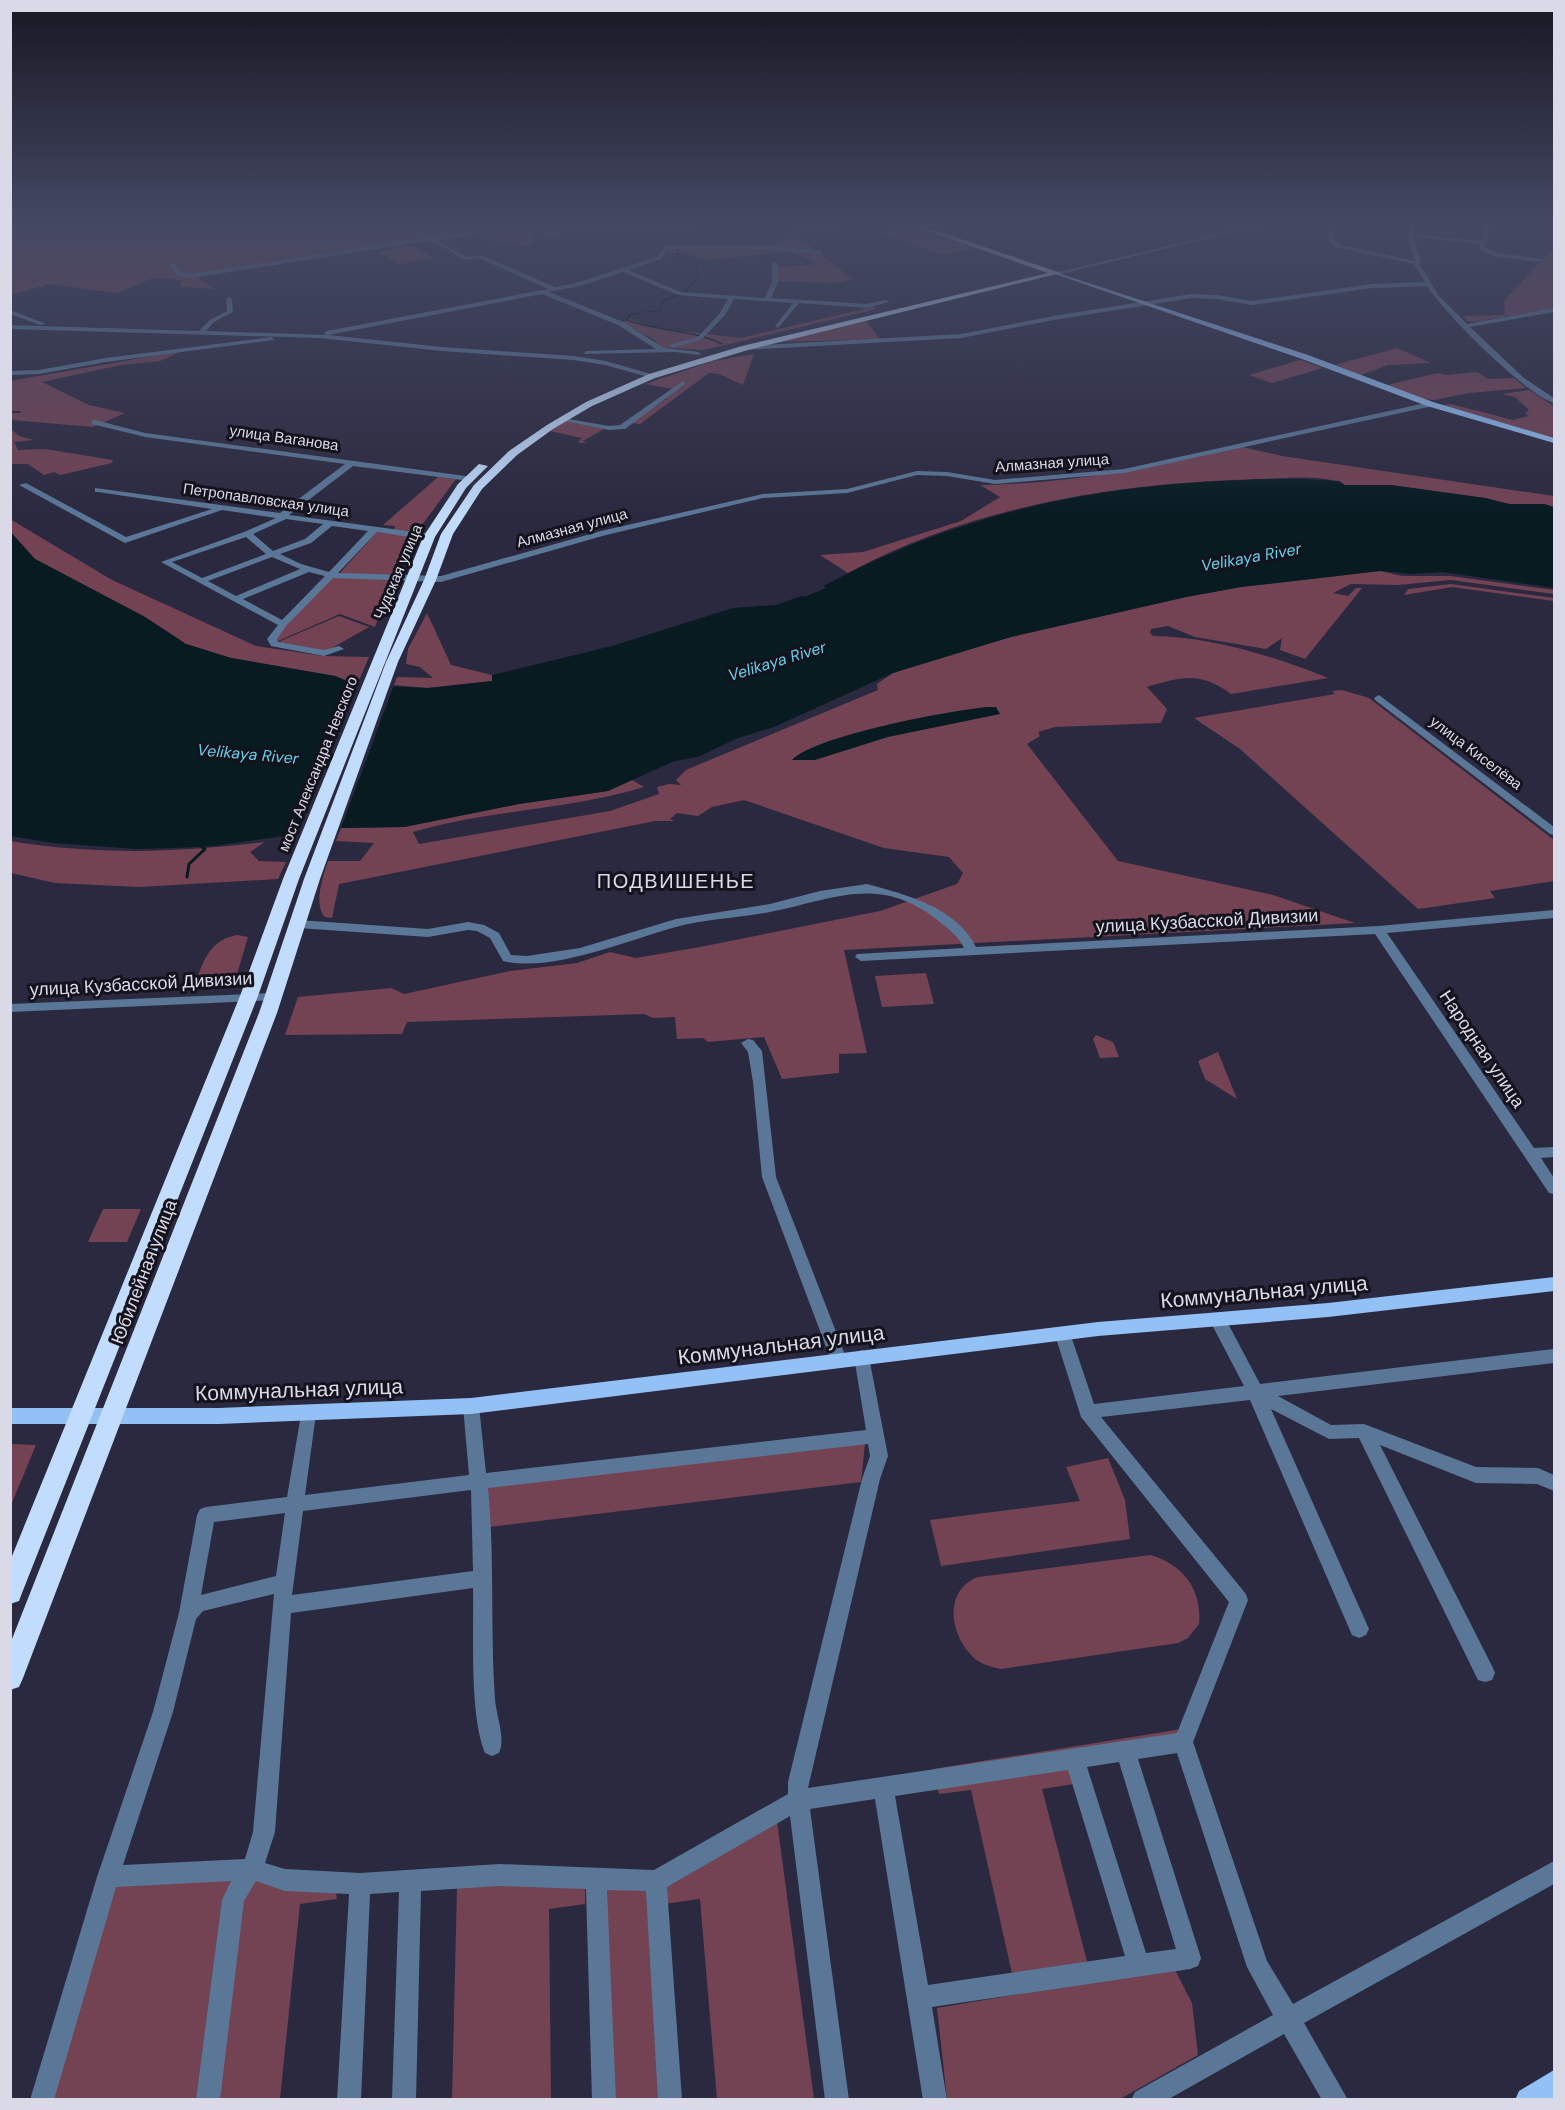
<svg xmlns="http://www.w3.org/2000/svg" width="1565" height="2110" viewBox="0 0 1565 2110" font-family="'DM Sans',sans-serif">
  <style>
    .green { fill: #734354 }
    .water { fill: #071b21 }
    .pier { fill: #2b293f }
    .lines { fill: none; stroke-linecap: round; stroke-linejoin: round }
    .stream-far1 { stroke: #071b21; stroke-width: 1.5 }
    .stream { stroke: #071b21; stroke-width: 3 }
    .minor { fill: #5b7797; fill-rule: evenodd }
    .major { fill: #93c1f5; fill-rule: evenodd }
    .highway { fill: #c1dcfc; fill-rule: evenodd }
    .labels { text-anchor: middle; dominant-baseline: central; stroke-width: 6; stroke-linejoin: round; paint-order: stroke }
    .far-street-label { font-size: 15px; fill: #dad9e7; stroke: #14131d }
    .far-water-label { font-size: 16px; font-style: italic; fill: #68cee9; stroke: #14131d }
    .street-label { font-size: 18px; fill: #dad9e7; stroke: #14131d }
    .neighbourhood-label { font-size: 20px; letter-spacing: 1.5px; fill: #dad9e7; stroke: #14131d }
    .near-street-label { font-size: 21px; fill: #dad9e7; stroke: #14131d }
  </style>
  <rect width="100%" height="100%" fill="#2b293f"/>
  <g class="green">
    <path d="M11,224H694L693,230H548L559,231L557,238H544L546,231L534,234L530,245C514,246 497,239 484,240L480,239L488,236L480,232L197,277L215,289L180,287L181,280L153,278L117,293L49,284L11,295Z"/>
    <polygon points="912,227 913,227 975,248 944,255 881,233"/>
    <polygon points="792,232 845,273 843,274 855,279 834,283 777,281 777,267 819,264 789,252 705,260 685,253 667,253 669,248 770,247"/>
    <polygon points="411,246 434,258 399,264 376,252"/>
    <polygon points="1554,247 1554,309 1474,322 1467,321 1463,316 1505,315 1504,301"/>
    <polygon points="872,307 877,309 704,350 662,348 653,339 622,323 629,319 656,328 741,338"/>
    <polygon points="866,321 880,339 778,342"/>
    <polygon points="1397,348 1431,363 1388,365 1361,375 1335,365"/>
    <polygon points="182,351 160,361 121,365 42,382 89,405 125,413 93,427 11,420 10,381"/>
    <polygon points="754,354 743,385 719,374 709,373 640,424 631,423 666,399 673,389 645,384 713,361"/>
    <polygon points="1300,360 1323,368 1272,383 1249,375"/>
    <polygon points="1477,372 1488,379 1514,378 1526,388 1469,393 1434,400 1423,399 1387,385 1438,373 1445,375"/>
    <polygon points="1529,390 1554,406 1554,439 1442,405 1451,404 1513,420 1528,416 1525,413 1529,410 1515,397 1502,394"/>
    <polygon points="565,421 604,429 583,441 586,443 580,443 578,442 582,438 550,431"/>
    <polygon points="11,429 19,436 34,440 14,442 18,450 45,449 113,460 112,463 60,475 54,472 44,475 28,464 11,464"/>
    <path d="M1243,447L1282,456L1554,496V507L1544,504H1509L1485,498L1391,485H1344C1328,474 1283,478 1263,479C1121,482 974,505 848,573L820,555L863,552L961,521L1000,497L980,485C1071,484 1155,466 1243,447Z"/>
    <polygon points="438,477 456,479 416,533 394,530 395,526 383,525"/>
    <polygon points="10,519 112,580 256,646 323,656 369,657 357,685 335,676 231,658 186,644 145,617 35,559 11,532"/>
    <polygon points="377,532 413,537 394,577 339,574"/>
    <path d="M1380,571L1402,576H1450L1554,590V594L1451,580L1398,585L1351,584L1333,593L1348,596L1356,588H1362L1305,659L1280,650L1282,638L1266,649L1195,637L1168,626L1151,629L1150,633L1153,636C1207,636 1278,657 1328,678L1231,694C1199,671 1182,677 1147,687L1167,709L1161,723L1055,727L1038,732L1040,736L1027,744L1118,861L1273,895L1355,923L844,950L867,1053L839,1054V1073L782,1079L764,1037L708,1042L703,1038L677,1039L675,1017L653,1018L644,1014L407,1022L402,1034L285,1035L298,997L391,988L404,994L510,971L577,963L610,952L636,958L700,947L880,911L957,884L963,873L949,857L884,848L744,800L712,807L698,816L677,813L670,819L674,821H655L339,884L332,918L325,917C313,904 323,876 328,861H360L374,843L336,841L341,828L404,827L519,804L607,791L632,780L644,787C569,810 488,810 413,832L419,844L610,811L659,794L657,787L669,784L681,785L676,780L686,770L705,762L878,690L877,684L893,673L943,656L1011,637L1186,597L1241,587Z"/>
    <polygon points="331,577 391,580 375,627 340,614 278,641 273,638"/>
    <polygon points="1451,584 1554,598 1554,601 1452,587 1404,595 1408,589"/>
    <polygon points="427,613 451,665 492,675 493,681 428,688 394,685 397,677 433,678 420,667 406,664 408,649"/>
    <polygon points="339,616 369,627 325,652 278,642"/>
    <polygon points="1342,690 1369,698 1554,840 1554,881 1490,891 1495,898 1418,909 1240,749 1194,718 1335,694 1332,691"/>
    <path d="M10,841C96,855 179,853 265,842L250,852L259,861L286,862L278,879L139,887L55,883L11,873Z"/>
    <path d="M237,935L248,937L235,981L219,988L201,987L197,979C204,957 213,939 237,935Z"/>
    <polygon points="926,973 934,1004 882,1007 875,976"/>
    <polygon points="1096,1035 1113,1042 1119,1057 1100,1058 1093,1039"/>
    <polygon points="1218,1052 1237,1099 1205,1079 1198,1061"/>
    <polygon points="103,1209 141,1209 127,1242 88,1242"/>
    <polygon points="865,1443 861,1482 489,1527 486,1487"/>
    <polygon points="11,1444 36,1445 11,1505 10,1444"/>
    <polygon points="1108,1458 1125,1500 1130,1539 941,1566 930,1520 1080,1501 1066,1467"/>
    <path d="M1151,1555C1183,1565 1202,1589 1199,1624L1188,1638L1178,1643L1001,1669C992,1667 983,1665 975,1659C950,1637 942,1591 978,1577Z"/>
    <polygon points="1182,1729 1176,1739 1065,1757 1074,1784 1042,1789 1088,1965 1013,1978 971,1790 939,1794 933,1769"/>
    <polygon points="777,1821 814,2099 717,2099 700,1899 663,1904 662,1886"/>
    <polygon points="254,1877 336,1893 337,1899 300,1904 280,2099 46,2100 115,1884"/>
    <polygon points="499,1882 585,1884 585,1904 549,1909 551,2099 452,2100 457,1887"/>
    <polygon points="603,1888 648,1889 661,2099 611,2099"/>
    <polygon points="1174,1968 1192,2003 1198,2055 1120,2099 947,2099 937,2008"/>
  </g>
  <g class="water">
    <path d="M1304,479L1339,481L1345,485H1391L1485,498L1509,504H1544L1554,507V588L1442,572L1412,574L1380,571L1241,587L1186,597L1011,637L893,673L774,727L738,738L700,756L672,762L608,791L519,804L404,827L341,828L214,846L174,848L136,849L53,843L11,836L10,532L35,559L145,617L186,644L231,658L335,676L357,685L428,688L492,681V675L612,646L733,608L776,605L801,596L804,597L826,588L823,586C981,502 1128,479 1304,479Z"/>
    <path d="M988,707H996L1000,714L888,737L815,760H792C814,736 951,710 988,707Z"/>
  </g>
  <polygon class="pier" points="358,682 395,682 340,831 296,837"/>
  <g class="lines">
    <g class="stream-far1">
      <polyline points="678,246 689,232 689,224"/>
      <polyline points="646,312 661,310 663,301 684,293 698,276 697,267 678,257 678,248"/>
      <path d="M639,313L630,315L627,320C658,332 692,329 722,344"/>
      <polyline points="10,412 20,412"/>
    </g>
    <polyline class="stream" points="187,877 189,864 205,849 201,846"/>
    <g class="minor">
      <polygon points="392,224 398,224 431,238 534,224 437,241 467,257 482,255 555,287 576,283 657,257 666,245 761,245 821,251 823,254 761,249 668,249 661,259 628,270 681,292 765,298 772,282 772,264 775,262 778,264 778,282 771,298 867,304 886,300 889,302 867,308 799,303 778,328 775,326 793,303 734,299 725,315 702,339 672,348 670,345 698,337 720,313 728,299 678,295 623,272 579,286 549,292 623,322 664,348 699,352 701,355 675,352 584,354 586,351 656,349 618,325 542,294 328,335 442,347 574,356 606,361 654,375 652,378 605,365 574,360 442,351 320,338 10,329 10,325 199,331 210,320 227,311 226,299 229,297 232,299 233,312 214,322 206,331 326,335 324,333 327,331 548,289 479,258 464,260 447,249 428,241 191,278 177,275 169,264 174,263 181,273 191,274 422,238"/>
      <polygon points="834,224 844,224 796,234 793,232"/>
      <polygon points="1259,224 1267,224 1057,275 1054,273"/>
      <path d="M1333,224H1338L1333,238L1339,245L1415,261L1407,235L1411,224H1416L1413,234L1481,241L1487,224H1492L1484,247L1498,253L1542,259L1540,262L1497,257L1479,249L1480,244L1414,237L1421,261L1419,263L1439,296L1467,324L1554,308V312L1470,327L1524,378L1554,398V403C1525,394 1444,313 1427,286L1372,288L1252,305L1217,299L1191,298L1054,320L961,338L745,350L742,348L745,346L961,334L1054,316L1191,294L1217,295L1252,301L1372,284L1425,282L1414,264L1335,247L1327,238Z"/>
      <polygon points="10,310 44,323 45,324 40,325 10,314"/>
      <polygon points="272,337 274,340 106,362 39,374 10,375 10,371 39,370 106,358"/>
      <polygon points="683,381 685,384 625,429 609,430 559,420 563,418 609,426 620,425"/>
      <path d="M1430,402H1433V406L1124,473L995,484L947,476L917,475L847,493L763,498L606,535L441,582L333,578L286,626L277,639L278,642L324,650L339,646L344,649L324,656L271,646L267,639L278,625L161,562L244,532L276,518L222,510L125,543L19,485L26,483L126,537L212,509L98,492H95V488L280,513L345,464L145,437L92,424V420H95L145,433L473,477V481H470L353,466L289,515L429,534L433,537L429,540L377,532L338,573L441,576L601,531L763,494L847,489L917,471L947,472L995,480L1124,469ZM286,519L323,524L305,539L273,551L253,534ZM332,526L368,531L329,572L301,564L280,554L311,543ZM246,537L266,554L202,578L172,562ZM272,557L300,569L236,596L208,581ZM309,572L325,576L282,620L243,599Z"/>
      <polygon points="1379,695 1554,827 1554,835 1550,834 1375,700 1374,698"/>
      <path d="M867,884C907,895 956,907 976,947L1379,926L1554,910V918L1387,933L1534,1148L1554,1147V1157L1541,1158L1554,1178V1194L1549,1193L1375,934L861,961L855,957L857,954L964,948C958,935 947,928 936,919C878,874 832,900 770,912C739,918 706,919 676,927C627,940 552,973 503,961L490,938L477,931L468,930L428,937L298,928L292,924L298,920L428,929L468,922L484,925L499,933L511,955L527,956L580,948L676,919L770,904L820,891Z"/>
      <polygon points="274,993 280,997 279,1000 10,1012 10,1004"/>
      <polygon points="748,1039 753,1040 762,1051 776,1177 847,1360 845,1365 839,1367 833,1365 831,1360 762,1177 753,1082 748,1052 741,1043"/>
      <path d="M1217,1313L1223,1314L1260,1384L1554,1349V1363L1278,1396L1331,1425L1364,1424L1476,1467L1538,1468L1554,1475V1491L1537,1484L1476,1483L1380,1445L1492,1666L1495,1673L1492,1680L1485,1682L1478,1680L1359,1438L1329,1439L1271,1409L1369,1629L1366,1635L1359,1638L1352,1635L1250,1400L1101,1417L1246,1594L1248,1600L1193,1742L1267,1961L1293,2004L1554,1861V1884L1304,2023L1348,2100H1322L1284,2034L1167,2100H1131L1135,2092L1273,2015L1247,1967L1177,1753L1138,1759L1201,1958L1198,1966L1190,1969L932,2007L947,2100H923L875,1799L810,1809L849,2100H825L790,1816L667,1887L682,2100H658L646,1891L607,1890L616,2100H592L586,1889L499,1886L421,1891L416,2100H392L399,1892L370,1894L361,2100H337L349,1894L285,1891L256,1881L244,1901L220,2100H196L222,1900L231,1881L116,1887L54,2100H30L97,1877L153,1712L179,1613L197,1515L200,1509L206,1507L287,1497L302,1409L308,1407L314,1409L316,1414L305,1495L469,1475L463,1406L465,1401L471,1399L477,1401L479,1406L486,1473L866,1430L854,1357L856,1352L862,1350L868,1352L888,1456L880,1479L808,1788L1177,1733L1229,1602L1081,1417L1055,1335L1057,1330L1063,1328L1069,1330L1094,1404L1244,1386L1209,1319L1211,1314ZM868,1444L870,1456L862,1479L788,1782V1794L654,1870L499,1864L360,1873L285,1869L265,1863L275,1832L291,1613L473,1588C474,1632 469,1714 485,1753L492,1756L499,1753C506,1737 496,1716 495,1699C490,1628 495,1559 488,1488ZM471,1490L473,1571L292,1595L303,1511ZM285,1513L276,1576L201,1595L214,1522ZM274,1594L253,1832L245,1859L123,1865L173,1712L196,1619L203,1611ZM1119,1762L1176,1949L1146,1953L1087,1767ZM1068,1770L1125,1956L928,1985L895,1796Z"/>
    </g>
    <g class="major">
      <polygon points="1055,272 1308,355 1433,402 1554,438 1554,443 1427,406 1302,359 1055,274"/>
      <polygon points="1554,1277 1554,1291 1328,1317 1098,1336 471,1414 219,1424 10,1424 10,1408 219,1408 471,1398 1098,1322 1328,1303"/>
      <polygon points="1554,2070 1554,2098 1515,2100 1519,2091"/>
    </g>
    <g class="highway">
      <polygon points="907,224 917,224 1061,273 748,350 655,378 592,406 553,429 517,455 482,489 453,534 436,580 398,662 320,879 277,1013 23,1678 19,1687 10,1690 10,1644 259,1013 304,879 386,662 424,580 441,534 474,485 509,451 547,425 586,402 649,374 742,346 1048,273"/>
      <polygon points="479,464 488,466 466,488 435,537 299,879 258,996 22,1593 19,1601 10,1604 10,1561 240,996 283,879 423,537 458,484"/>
    </g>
  </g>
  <linearGradient id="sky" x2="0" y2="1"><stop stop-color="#181723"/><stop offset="0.43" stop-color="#444963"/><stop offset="1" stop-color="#444963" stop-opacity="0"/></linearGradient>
  <rect width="1565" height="519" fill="url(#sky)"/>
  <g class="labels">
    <g class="far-street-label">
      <text transform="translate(284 438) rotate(8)">улица Ваганова</text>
      <text transform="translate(1052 463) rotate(-4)">Алмазная улица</text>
      <text transform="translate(266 500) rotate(8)">Петропавловская улица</text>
      <text transform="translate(572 528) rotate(-15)">Алмазная улица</text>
      <text transform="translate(398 572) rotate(-67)">Чудская улица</text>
      <text transform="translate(1476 753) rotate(37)">улица Киселёва</text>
      <text transform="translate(318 764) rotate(-68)">мост Александра Невского</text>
    </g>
    <g class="far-water-label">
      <text transform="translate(1251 557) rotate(-10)">Velikaya River</text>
      <text transform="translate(777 661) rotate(-17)">Velikaya River</text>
      <text transform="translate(248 754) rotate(5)">Velikaya River</text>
    </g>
    <g class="street-label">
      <text transform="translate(1207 921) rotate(-3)">улица Кузбасской Дивизии</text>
      <text transform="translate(141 984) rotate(-3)">улица Кузбасской Дивизии</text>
      <text transform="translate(1482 1049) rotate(56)">Народная улица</text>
      <text transform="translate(144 1272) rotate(-69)">Юбилейная улица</text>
    </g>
    <g class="neighbourhood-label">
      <text x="676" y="881">ПОДВИШЕНЬЕ</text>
    </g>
    <g class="near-street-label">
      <text transform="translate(1264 1292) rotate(-5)">Коммунальная улица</text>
      <text transform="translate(781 1345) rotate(-7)">Коммунальная улица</text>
      <text transform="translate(299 1390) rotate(-2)">Коммунальная улица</text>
    </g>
  </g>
  <rect width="1565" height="2110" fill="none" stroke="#dad9e7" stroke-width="24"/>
</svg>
